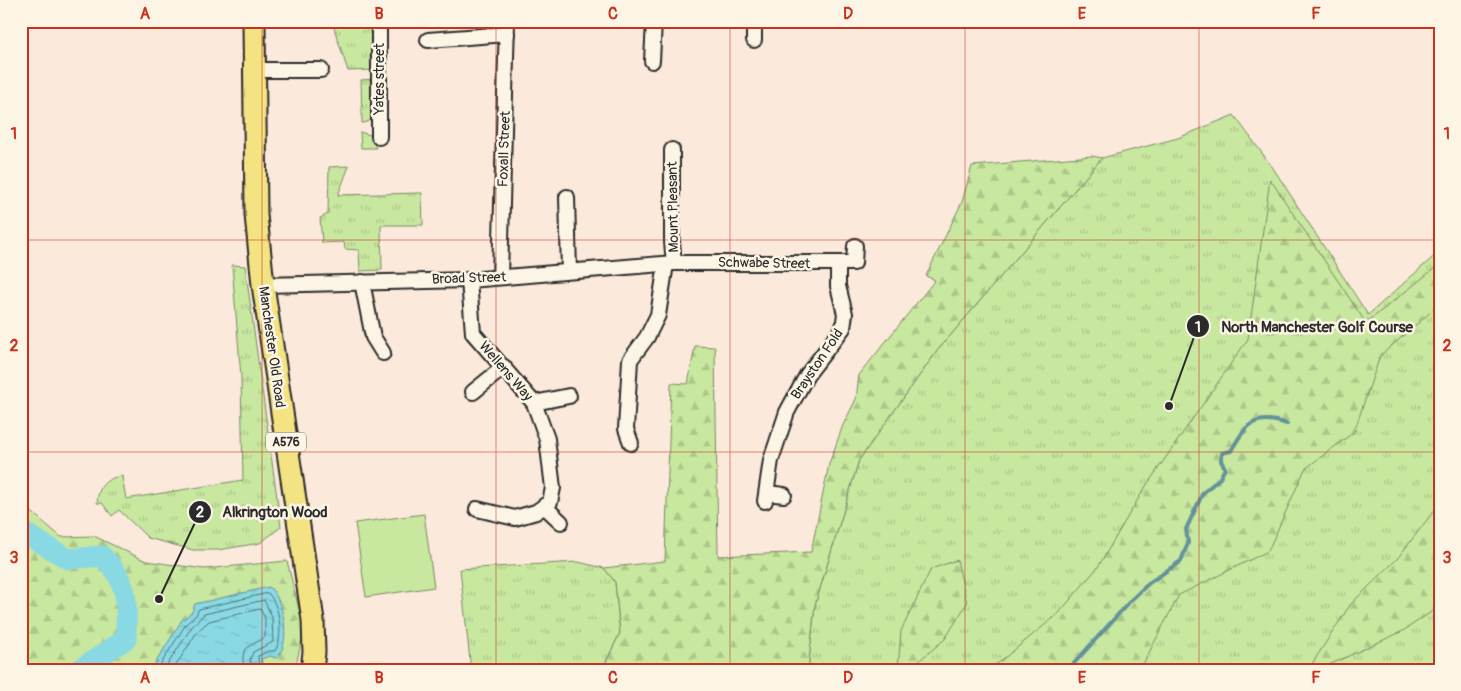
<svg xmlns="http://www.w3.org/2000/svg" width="1461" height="691" viewBox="0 0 1461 691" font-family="Pangolin,sans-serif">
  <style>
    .grass { fill: url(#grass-tufts); stroke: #7a8965 }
    .forest { fill: url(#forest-firs); stroke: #7a8965 }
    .pitch { fill: #c8e79f; stroke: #7a8965 }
    .water { fill: url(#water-ripples); stroke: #63939a }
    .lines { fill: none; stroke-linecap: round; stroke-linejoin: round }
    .shore { stroke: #517175; stroke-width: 1 }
    .stream { stroke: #63939a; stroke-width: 4 }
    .river { stroke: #89d9e4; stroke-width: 21 }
    .street-casing { stroke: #2b2b2b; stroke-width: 18 }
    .primary-casing { stroke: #2b2b2b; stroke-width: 25 }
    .street { stroke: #fcf5e5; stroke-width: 14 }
    .primary { stroke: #f4e382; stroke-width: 21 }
    .grid { fill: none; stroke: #c8321e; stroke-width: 1; stroke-opacity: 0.55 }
    .labels { text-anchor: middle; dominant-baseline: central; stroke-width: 5; stroke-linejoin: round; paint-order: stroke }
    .shield { fill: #fcf5e5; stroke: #6a6863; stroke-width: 1 }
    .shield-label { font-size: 12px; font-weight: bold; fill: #2b2b2b }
    .street-label { font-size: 14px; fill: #2b2b2b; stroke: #fcf5e5 }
    .leader { fill: none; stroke: #2b2b2b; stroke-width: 2 }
    .callout-dot { fill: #2b2b2b; stroke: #fcf5e5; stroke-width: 2 }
    .mark-label { font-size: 15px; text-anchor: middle; font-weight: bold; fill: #fff }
    .callout-label { font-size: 15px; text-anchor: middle; font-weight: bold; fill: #2b2b2b; stroke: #fcf5e5; stroke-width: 5; stroke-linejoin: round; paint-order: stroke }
    .neatline { fill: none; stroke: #c8321e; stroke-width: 2 }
    .grid-label { font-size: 16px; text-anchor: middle; font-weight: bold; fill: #c8321e }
  </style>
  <defs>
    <pattern id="grass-tufts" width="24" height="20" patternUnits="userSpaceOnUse" patternTransform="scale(1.25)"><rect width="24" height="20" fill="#c8e79f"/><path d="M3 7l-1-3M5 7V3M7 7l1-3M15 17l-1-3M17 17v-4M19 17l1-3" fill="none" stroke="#acc689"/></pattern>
    <pattern id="forest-firs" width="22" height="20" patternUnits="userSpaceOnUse" patternTransform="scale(1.25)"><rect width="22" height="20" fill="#c8e79f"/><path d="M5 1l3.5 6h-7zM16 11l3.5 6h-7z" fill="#acc689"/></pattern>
    <pattern id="water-ripples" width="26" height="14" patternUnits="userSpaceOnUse" patternTransform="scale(1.25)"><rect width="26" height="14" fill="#89d9e4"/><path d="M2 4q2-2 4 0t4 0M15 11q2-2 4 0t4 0" fill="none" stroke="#76bac4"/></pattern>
  </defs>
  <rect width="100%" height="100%" fill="#fbe9db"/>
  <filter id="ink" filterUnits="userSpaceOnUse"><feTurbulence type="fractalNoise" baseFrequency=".02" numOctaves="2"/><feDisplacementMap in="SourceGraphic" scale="10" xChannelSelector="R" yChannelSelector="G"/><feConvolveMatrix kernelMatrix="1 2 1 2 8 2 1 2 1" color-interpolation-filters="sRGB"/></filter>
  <g filter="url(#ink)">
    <g class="grass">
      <polygon points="337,21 376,21 376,70 348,71 333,25"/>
      <path d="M376,79C376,94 382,122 362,123L361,80Z"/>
      <polygon points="1234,115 1273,168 1368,315 1440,251 1440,670 808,670 815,605 859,460 937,351 1102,158 1178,138"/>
      <polygon points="360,132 370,135 376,148 361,148"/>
      <polygon points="349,166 338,195 422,193 423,225 381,225 382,270 360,271 359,250 345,249 344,242 322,243 320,218 328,214 329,167"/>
      <path d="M232,265L245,266L281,527L260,543L218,550H193L148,538L119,510L112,516L102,503H97C98,486 106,478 122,476L126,499L243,480L241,377Z"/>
      <polygon points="578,562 604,568 615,582 620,633 604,666 566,670 471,670 460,569"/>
    </g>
    <g class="forest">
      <polygon points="1092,156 1102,158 937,351 859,460 815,605 808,670 610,670 604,666 620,633 615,582 604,568 665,561 671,383 688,384 695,346 715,347 718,556 811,552 829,464 843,425 856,399 859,375 935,280 926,276 962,202 972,166"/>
      <polygon points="1270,179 1366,323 1440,264 1440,304 1380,356 1354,432 1305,469 1268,551 1179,595 1140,670 1064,670 1064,667 1047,665 1043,670 982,670 997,664 1058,614 1098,567 1144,489 1248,339"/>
      <polygon points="21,503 61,537 94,536 146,561 204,569 287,561 304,629 295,670 21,670"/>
      <polygon points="1440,503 1440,606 1403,631 1318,670 1308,670 1350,605 1397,559"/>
      <polygon points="957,560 967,603 945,639 908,670 898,670 901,631 931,569"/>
    </g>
    <polygon class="pitch" points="424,514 434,587 366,597 355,523"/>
    <path class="water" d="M269,587C284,598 292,646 276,658L270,656L261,659L264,670H151L182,620L192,612L195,604Z"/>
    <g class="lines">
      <g class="shore">
        <path d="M157,670L186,624L196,615L199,609L268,593C280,606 284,636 275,651H269L258,656L259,670"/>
        <polyline points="164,670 191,628 204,614 264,600 272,617 273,642 253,652 250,660 252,670"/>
        <path d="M173,670L197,632L209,621L260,609L265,618V637C250,647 238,646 245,670"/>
      </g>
      <path class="stream" d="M1068,670L1132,599L1149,583L1181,561L1188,543L1186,529L1203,493L1220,478L1225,468L1221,461L1222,453L1231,451C1246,424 1255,413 1287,424"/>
      <path class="river" d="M21,531L68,559L102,556C131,584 126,601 126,639L79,670"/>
      <defs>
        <g id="street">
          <polyline points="379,21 379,137"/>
          <polyline points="428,40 507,34"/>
          <polyline points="754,40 754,21"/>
          <polyline points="652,61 654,21"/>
          <polyline points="254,70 321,70"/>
          <polyline points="672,150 672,242 674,263"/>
          <polyline points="567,197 569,271"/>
          <polyline points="500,277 507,21"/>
          <polyline points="469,280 473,333 534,403 547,439 553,488 550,502 536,512 515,518 477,509"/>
          <polyline points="362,282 373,337 383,353"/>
          <polyline points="263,285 469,280 674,263 854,263 855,246"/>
          <polyline points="473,392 504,367"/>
          <polyline points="534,403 569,396"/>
          <polyline points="631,443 626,429 630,360 647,337 658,315 666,264"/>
          <polyline points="767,493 784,495"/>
          <polyline points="765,501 771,460 787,412 807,375 843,328 845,314 838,286 838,264"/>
          <polyline points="544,506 561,522"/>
        </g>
        <polyline id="primary" points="254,21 256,215 263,285 313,620 314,652 312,670"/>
      </defs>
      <use href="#street" class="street-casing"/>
      <use href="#primary" class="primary-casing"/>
      <use href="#street" class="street"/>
      <use href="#primary" class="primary"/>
    </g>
  </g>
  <path class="grid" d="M262,21V670M496,21V670M730,21V670M965,21V670M1199,21V670M21,240H1440M21,452H1440"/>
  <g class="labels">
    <rect class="shield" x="266" y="432.5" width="40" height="19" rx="4"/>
    <g class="shield-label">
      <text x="286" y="442">A576</text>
    </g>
    <g class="street-label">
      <text transform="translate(379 79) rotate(-90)">Yates street</text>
      <text transform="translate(504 149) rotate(-88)">Foxall Street</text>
      <text transform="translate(673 207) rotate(-91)">Mount Pleasant</text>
      <text transform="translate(764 263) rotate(1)">Schwabe Street</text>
      <text transform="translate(469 278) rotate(-2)">Broad Street</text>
      <text transform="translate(272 347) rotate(82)">Manchester Old Road</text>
      <text transform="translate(817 364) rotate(-56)">Brayston Fold</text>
      <text transform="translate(506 371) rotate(49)">Wellens Way</text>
    </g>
  </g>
  <path class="leader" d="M1169 406L1198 326M159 599L200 512"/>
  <g class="callout-dot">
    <circle cx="1169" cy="406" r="5"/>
    <circle cx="159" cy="599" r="5"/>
    <circle cx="1198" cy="326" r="12"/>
    <circle cx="200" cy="512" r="12"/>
  </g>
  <g class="mark-label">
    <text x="1198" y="332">1</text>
    <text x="200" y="517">2</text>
  </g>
  <g class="callout-label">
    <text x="1317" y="332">North Manchester Golf Course</text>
    <text x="275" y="517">Alkrington Wood</text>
  </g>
  <rect width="1461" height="691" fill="none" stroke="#fcf5e5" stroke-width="55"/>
  <rect x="28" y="28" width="1406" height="636" class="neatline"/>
  <g class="grid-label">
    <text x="145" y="19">A</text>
    <text x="379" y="19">B</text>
    <text x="613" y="19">C</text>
    <text x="848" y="19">D</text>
    <text x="1082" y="19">E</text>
    <text x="1316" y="19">F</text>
    <text x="14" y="139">1</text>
    <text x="1447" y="139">1</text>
    <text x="14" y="351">2</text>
    <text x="1447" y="351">2</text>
    <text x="14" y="563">3</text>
    <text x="1447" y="563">3</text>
    <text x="145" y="683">A</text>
    <text x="379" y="683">B</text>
    <text x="613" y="683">C</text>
    <text x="848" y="683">D</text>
    <text x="1082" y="683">E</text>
    <text x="1316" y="683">F</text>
  </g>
</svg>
